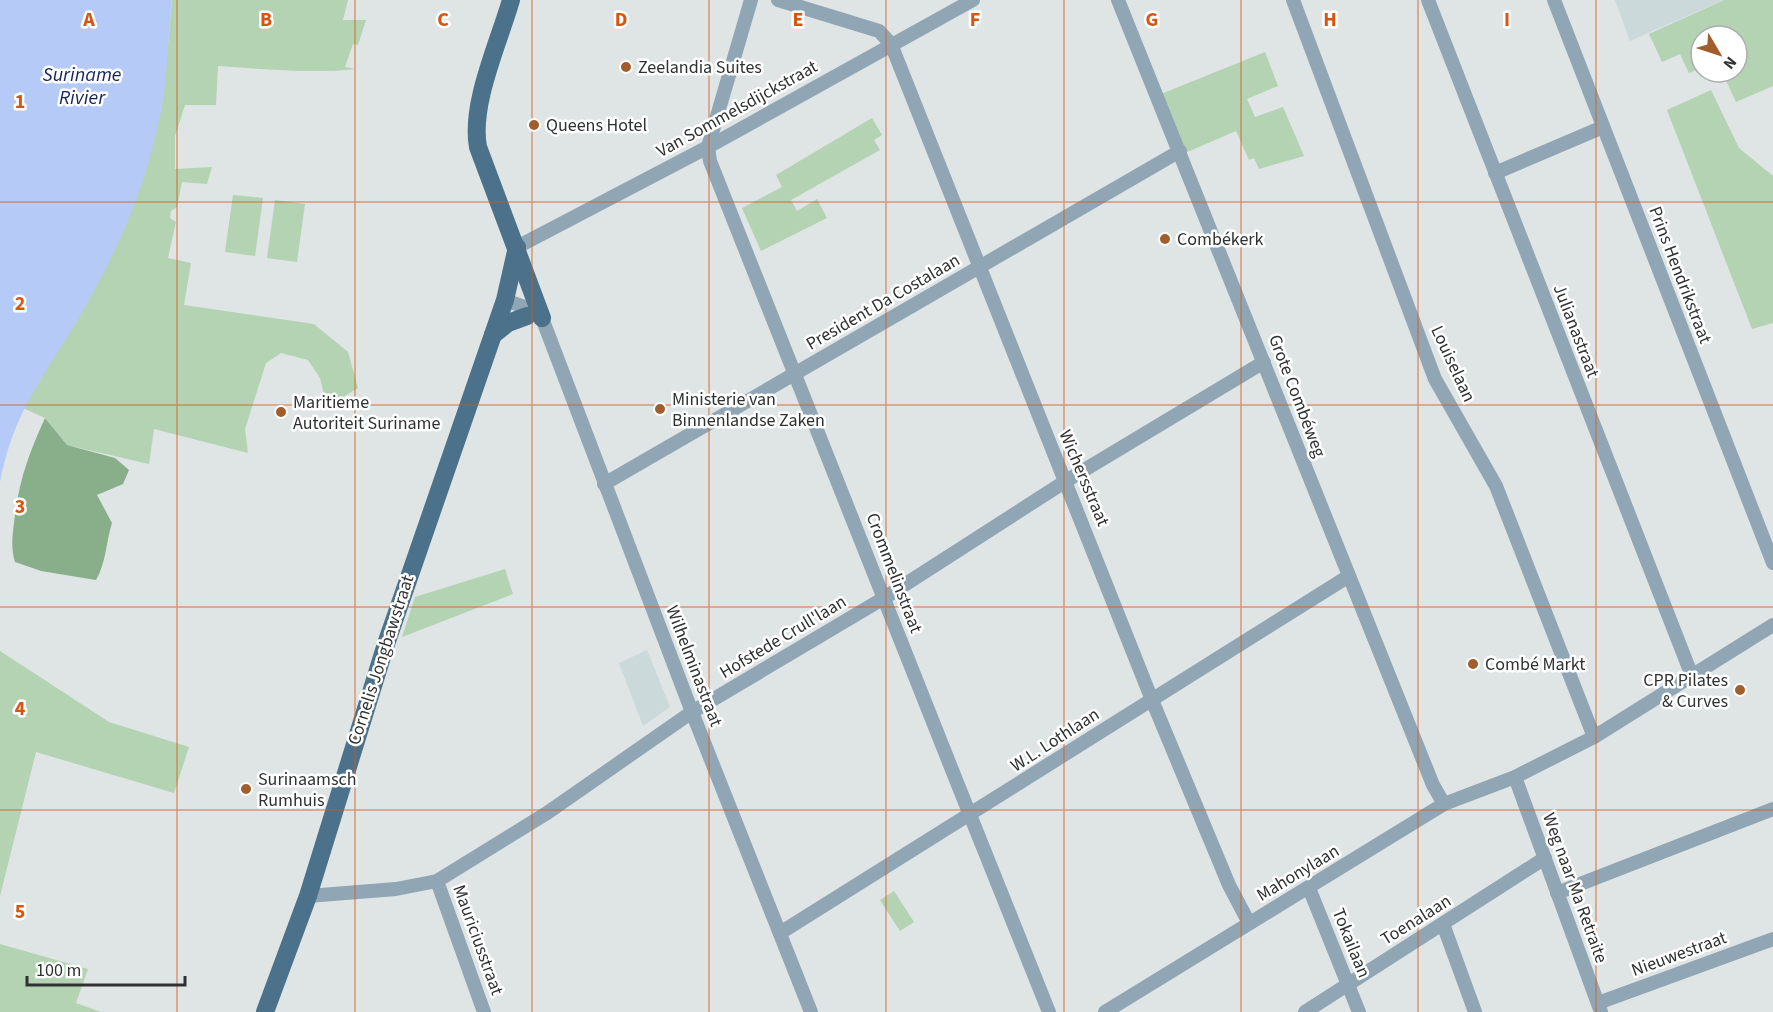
<svg xmlns="http://www.w3.org/2000/svg" width="1773" height="1012" viewBox="0 0 1773 1012" font-family="'Source Sans 3',sans-serif">
  <style>
    .built { fill: #cbd9db }
    .green { fill: #b3d3b3 }
    .forest { fill: #89af8a }
    .water { fill: #b6caf8 }
    .lines { fill: none; stroke-linecap: round; stroke-linejoin: round }
    .minor { stroke: #91a6b4; stroke-width: 14 }
    .major { stroke: #4b728a; stroke-width: 18 }
    .grid { fill: none; stroke: #d65510; stroke-width: 1.5; stroke-opacity: 0.55 }
    .poi-dot { fill: #a15e2c; stroke: #fff; stroke-width: 2 }
    .labels { text-anchor: middle; dominant-baseline: central; stroke-width: 5; stroke-linejoin: round; paint-order: stroke }
    .poi-label { font-size: 18px; fill: #303232; stroke: #fff; text-anchor: start }
    .street-label { font-size: 18px; fill: #303232; stroke: #fff }
    .water-label { font-size: 20px; font-style: italic; fill: #14255a; stroke: #fff }
    .grid-label { font-size: 20px; text-anchor: middle; font-weight: bold; fill: #d65510; stroke: #fff; stroke-width: 5; stroke-linejoin: round; paint-order: stroke }
  </style>
  <rect width="100%" height="100%" fill="#dfe4e5"/>
  <g class="built">
    <polygon points="1615,0 1723,0 1630,41"/>
    <polygon points="647,650 670,707 643,726 619,663"/>
  </g>
  <g class="green">
    <path d="M172,0H348L343,20H366L358,45L353,44L345,67L355,69C311,74 264,69 218,66L216,105H185L175,136V169L212,167L207,184L182,182L177,207L171,211L170,218L176,222L168,258L191,263L184,305L314,324L348,352L358,388L338,400L324,394L320,378L308,360L281,353L266,363L245,429L248,453L154,429L149,464L67,445L45,418L23,408L106,267L138,192L154,140L163,99Z"/>
    <polygon points="1724,0 1773,0 1773,86 1736,102 1722,72 1737,72 1737,36 1701,36 1701,68 1689,73 1680,54 1662,62 1649,34"/>
    <polygon points="1265,52 1278,86 1247,99 1255,117 1283,107 1304,156 1259,169 1254,158 1249,160 1236,131 1185,153 1161,94"/>
    <polygon points="1711,90 1739,148 1773,176 1773,323 1752,329 1667,110"/>
    <polygon points="872,118 882,135 874,140 880,150 791,200 797,211 817,199 827,218 761,251 742,208 782,187 776,175"/>
    <polygon points="233,195 263,198 255,256 225,252"/>
    <polygon points="275,200 305,204 297,262 267,258"/>
    <polygon points="505,569 513,594 402,637 415,597"/>
    <polygon points="0,651 109,722 189,747 174,793 36,752 0,896"/>
    <polygon points="894,891 914,922 900,931 880,900"/>
    <polygon points="0,944 88,969 76,1003 101,1012 0,1012"/>
  </g>
  <path class="forest" d="M45,418L67,445L115,458L129,470L123,484L97,495L112,523C106,542 106,563 96,580L41,571L15,562C10,546 13,532 15,515C20,478 29,453 45,418Z"/>
  <path class="water" d="M0,0H172C168,33 168,67 163,100C155,144 142,189 124,230C106,271 83,313 59,350C30,396 11,426 0,482Z"/>
  <g class="lines">
    <g class="minor">
      <path d="M751,0L708,147L710,161C825,443 934,729 1049,1012"/>
      <polyline points="778,0 879,31 891,44 1152,700 1229,885 1249,923"/>
      <polyline points="1118,0 1433,785 1444,804"/>
      <polyline points="1293,0 1435,379 1496,486 1594,737"/>
      <polyline points="1428,0 1692,676"/>
      <polyline points="1554,0 1773,563"/>
      <polyline points="1495,173 1603,127"/>
      <polyline points="517,247 708,147 973,0"/>
      <polyline points="505,300 528,308 542,318 692,712 811,1012"/>
      <polyline points="604,484 1180,151"/>
      <polyline points="1515,777 1601,1012"/>
      <polyline points="437,881 484,1012"/>
      <polyline points="1309,888 1359,1012"/>
      <polyline points="1557,893 1773,809"/>
      <polyline points="308,896 396,889 437,881 547,813 692,712 884,598 1066,481 1264,362"/>
      <polyline points="1443,924 1475,1012"/>
      <polyline points="780,933 1349,576"/>
      <polyline points="1598,1003 1773,939"/>
      <polyline points="1105,1012 1444,804 1515,777 1594,737 1773,625"/>
      <polyline points="1305,1012 1545,858"/>
    </g>
    <g class="major">
      <path d="M511,0C499,42 470,104 478,147L542,318"/>
      <polyline points="493,335 508,323 527,316"/>
      <polyline points="265,1012 308,896 386,644 505,300 517,247"/>
    </g>
  </g>
  <path class="grid" d="M177,0V1012M355,0V1012M532,0V1012M709,0V1012M886,0V1012M1064,0V1012M1241,0V1012M1418,0V1012M1596,0V1012M0,202H1773M0,405H1773M0,607H1773M0,810H1773"/>
  <g class="poi-dot">
    <circle cx="626" cy="67" r="6"/>
    <circle cx="534" cy="125" r="6"/>
    <circle cx="1165" cy="239" r="6"/>
    <circle cx="660" cy="409" r="6"/>
    <circle cx="281" cy="412" r="6"/>
    <circle cx="1473" cy="664" r="6"/>
    <circle cx="1740" cy="690" r="6"/>
    <circle cx="246" cy="789" r="6"/>
  </g>
  <g class="labels">
    <g class="poi-label">
      <text x="638" y="67">Zeelandia Suites</text>
      <text x="546" y="125">Queens Hotel</text>
      <text x="1177" y="239">Combékerk</text>
      <text x="672" y="399">Ministerie van<tspan x="672" dy="21">Binnenlandse Zaken</tspan></text>
      <text x="293" y="402">Maritieme<tspan x="293" dy="21">Autoriteit Suriname</tspan></text>
      <text x="1485" y="664">Combé Markt</text>
      <text x="1728" y="680" text-anchor="end">CPR Pilates<tspan x="1728" dy="21">&amp; Curves</tspan></text>
      <text x="258" y="779">Surinaamsch<tspan x="258" dy="21">Rumhuis</tspan></text>
    </g>
    <g class="street-label">
      <text transform="translate(737 109) rotate(-29)">Van Sommelsdijckstraat</text>
      <text transform="translate(1680 275) rotate(69)">Prins Hendrikstraat</text>
      <text transform="translate(883 302) rotate(-30)">President Da Costalaan</text>
      <text transform="translate(1576 331) rotate(69)">Julianastraat</text>
      <text transform="translate(1453 364) rotate(65)">Louiselaan</text>
      <text transform="translate(1297 396) rotate(69)">Grote Combéweg</text>
      <text transform="translate(1084 478) rotate(67)">Wichersstraat</text>
      <text transform="translate(894 573) rotate(69)">Crommelinstraat</text>
      <text transform="translate(783 637) rotate(-31)">Hofstede Crull'laan</text>
      <text transform="translate(381 660) rotate(-72)">Cornelis Jongbawstraat</text>
      <text transform="translate(694 666) rotate(69)">Wilhelminastraat</text>
      <text transform="translate(1055 740) rotate(-33)">W.L. Lothlaan</text>
      <text transform="translate(1298 873) rotate(-31)">Mahonylaan</text>
      <text transform="translate(1575 888) rotate(70)">Weg naar Ma Retraite</text>
      <text transform="translate(1416 920) rotate(-32)">Toenalaan</text>
      <text transform="translate(478 940) rotate(70)">Mauriciusstraat</text>
      <text transform="translate(1351 943) rotate(68)">Tokailaan</text>
      <text transform="translate(1679 954) rotate(-20)">Nieuwestraat</text>
    </g>
    <g class="water-label">
      <text x="82" y="75">Suriname<tspan x="82" dy="23">Rivier</tspan></text>
    </g>
  </g>
  <g class="grid-label">
    <text x="89" y="26">A</text>
    <text x="266" y="26">B</text>
    <text x="443" y="26">C</text>
    <text x="621" y="26">D</text>
    <text x="798" y="26">E</text>
    <text x="975" y="26">F</text>
    <text x="1152" y="26">G</text>
    <text x="1330" y="26">H</text>
    <text x="1507" y="26">I</text>
    <text x="20" y="108">1</text>
    <text x="20" y="310">2</text>
    <text x="20" y="513">3</text>
    <text x="20" y="715">4</text>
    <text x="20" y="918">5</text>
  </g>
  <g transform="translate(1719 54) rotate(129)"><circle r="28" fill="#ffffff" stroke="#acadad" stroke-width="1.5"/>
  <path d="M0-4.5L10 22L0 15L-10 22Z" fill="#a15e2c"/>
  <text y="-9" font-size="16" font-weight="bold" text-anchor="middle" fill="#303232">N</text>
  </g>
  <path d="M27 976v9h158v-9" fill="none" stroke="#303232" stroke-width="3"/>
  <text x="36" y="976" font-size="18" fill="#303232" stroke="#ffffff" stroke-width="4.5" paint-order="stroke">100 m</text>
</svg>
